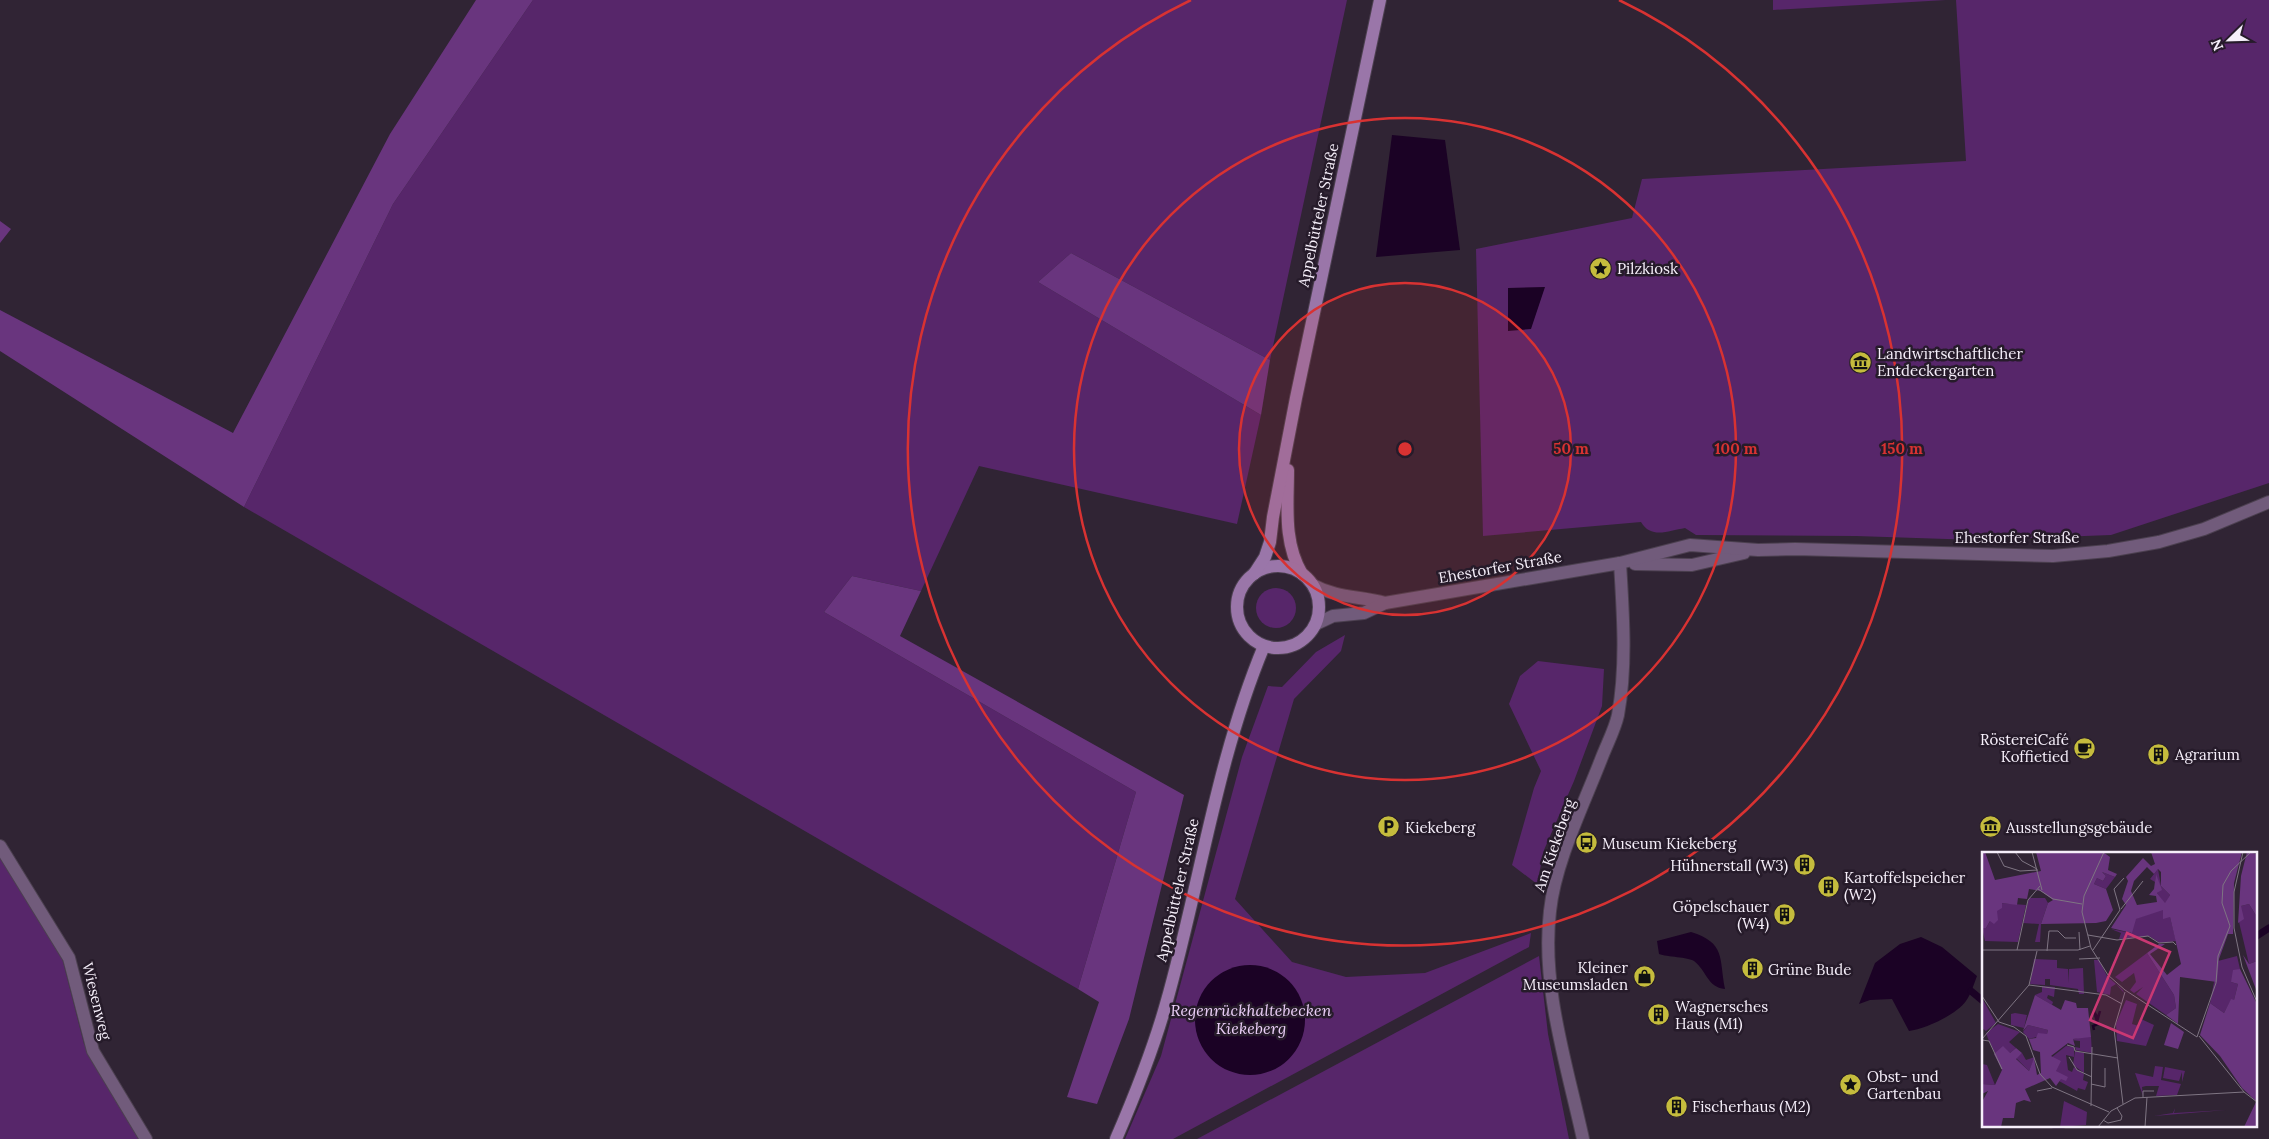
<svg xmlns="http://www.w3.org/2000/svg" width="2269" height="1139" viewBox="0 0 2269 1139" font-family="Lora,serif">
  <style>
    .green { fill: #57266a }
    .forest { fill: #69357e }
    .water { fill: #1b0225 }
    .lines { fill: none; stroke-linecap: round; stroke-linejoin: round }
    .stream { stroke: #1b0225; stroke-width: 7 }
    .minor-casing { stroke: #4c4050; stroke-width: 14 }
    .tertiary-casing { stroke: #4c4050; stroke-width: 14 }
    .secondary-casing { stroke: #4c4050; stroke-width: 14 }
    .minor { stroke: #715b7b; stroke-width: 12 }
    .tertiary { stroke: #715b7b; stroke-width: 12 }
    .secondary { stroke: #9a76a9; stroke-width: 12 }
    .ring { fill: none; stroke: #d83232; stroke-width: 2.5 }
    .labels { text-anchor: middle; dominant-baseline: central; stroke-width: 5; stroke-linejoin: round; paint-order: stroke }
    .street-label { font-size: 15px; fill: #f6effa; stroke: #261b2a }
    .poi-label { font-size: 15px; fill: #f6effa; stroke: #261b2a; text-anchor: start }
    .water-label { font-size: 16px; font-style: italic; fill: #eacef7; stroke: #261b2a }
    .inset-river { fill: none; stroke: #1b0225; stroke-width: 2.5 }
    .inset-road { fill: none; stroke: #7f7583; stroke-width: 1 }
    .view { fill: #ca3873; fill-opacity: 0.15; stroke: #ca3873; stroke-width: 2.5 }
    .inset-edge { fill: none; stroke: #f6effa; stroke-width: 2.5 }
    .centre { fill: #d83232; stroke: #261b2a; stroke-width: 2.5 }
    .ring-label { font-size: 15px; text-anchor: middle; font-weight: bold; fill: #d83232; stroke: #261b2a; stroke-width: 5; stroke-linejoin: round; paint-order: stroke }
  </style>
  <rect width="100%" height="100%" fill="#302434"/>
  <g class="green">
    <polygon points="533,0 1347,0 1270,360 1071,253 1038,282 1261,415 1237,524 979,466 921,591 852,576 824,612 1136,792 1078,989 244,507 393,204"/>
    <polygon points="1773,0 1946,0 1773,10"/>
    <path d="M1956,0H2269V483L2111,535L1977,540L1856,536L1696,535L1685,528C1668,531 1651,539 1641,522L1483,536L1476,249L1632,218L1642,179L1966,161Z"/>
    <circle cx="1276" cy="608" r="20"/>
    <polygon points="1345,635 1341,651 1294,699 1235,899 1292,962 1346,977 1425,973 1531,933 1529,947 1173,1139 1125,1139 1161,1056 1242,757 1268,686 1282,687 1316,652"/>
    <polygon points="1538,661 1604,669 1602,706 1574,781 1544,850 1537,884 1512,865 1534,788 1541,771 1509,704 1520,676"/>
    <polygon points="0,855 60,950 84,1044 143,1139 0,1139"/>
    <polygon points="1539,956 1548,1034 1569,1139 1197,1139"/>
  </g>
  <g class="forest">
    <polygon points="476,0 533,0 393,204 244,507 0,351 0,310 233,433 390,134"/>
    <polygon points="0,221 11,229 0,243"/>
    <polygon points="1071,253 1270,360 1261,415 1038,282"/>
    <polygon points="852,576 921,591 900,636 1184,795 1129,1019 1097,1104 1067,1097 1099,1002 1078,989 1136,792 824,612"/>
  </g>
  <g class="water">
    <polygon points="1392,135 1445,140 1460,250 1376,257"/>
    <polygon points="1545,287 1531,329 1508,331 1508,288"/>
    <path d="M1691,932C1726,943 1719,958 1725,989C1707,987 1707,971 1694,961C1688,957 1667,957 1659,954L1657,941Z"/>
    <path d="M1921,937L1942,947L1977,976C1974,984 1971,994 1966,1001C1956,1015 1925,1029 1909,1031L1892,999L1870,1000L1859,1004L1875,963L1900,944Z"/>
    <circle cx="1250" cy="1020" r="55"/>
  </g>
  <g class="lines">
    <g class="stream">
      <polyline points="2255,937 2269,928"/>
      <polyline points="1971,991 1983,1001"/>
      <polyline points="2054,1125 2063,1125"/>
    </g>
    <defs>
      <g id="minor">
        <polyline points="0,846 69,958 93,1051 146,1139"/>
        <path d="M1583,1139C1567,1065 1541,987 1550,911C1555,862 1584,804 1602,757C1607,744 1615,729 1618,715C1627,665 1623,613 1620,563"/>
      </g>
      <g id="tertiary">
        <polyline points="1635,564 1692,565 1744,553"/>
        <path d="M1313,585C1336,598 1360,596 1385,603"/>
        <polyline points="1316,624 1333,616 1364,613 1385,603 1620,563 1690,545 1758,550 1795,549 2053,556 2108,551 2159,542 2204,529 2269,502"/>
      </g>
      <g id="secondary">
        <path d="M1288,470C1288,505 1283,542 1302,574"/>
        <circle cx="1278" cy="607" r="41"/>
        <polyline points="1254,574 1265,557 1270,542 1273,517 1296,398 1380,0"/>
        <path d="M1116,1139C1135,1095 1153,1050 1166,1004C1200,885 1216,761 1264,646"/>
      </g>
    </defs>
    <use href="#minor" class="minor-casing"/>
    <use href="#tertiary" class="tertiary-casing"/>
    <use href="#secondary" class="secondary-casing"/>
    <use href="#minor" class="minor"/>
    <use href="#tertiary" class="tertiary"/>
    <use href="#secondary" class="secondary"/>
  </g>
  <circle cx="1405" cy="449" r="166" fill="#d83232" fill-opacity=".12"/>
  <g class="ring">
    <circle cx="1405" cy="449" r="166"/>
    <circle cx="1405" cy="449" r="331"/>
    <path d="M1619 0A497 497 0 1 1 1191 0"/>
  </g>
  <defs>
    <symbol id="sight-disc" viewBox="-11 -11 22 22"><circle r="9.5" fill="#c5bc3d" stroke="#261b2a"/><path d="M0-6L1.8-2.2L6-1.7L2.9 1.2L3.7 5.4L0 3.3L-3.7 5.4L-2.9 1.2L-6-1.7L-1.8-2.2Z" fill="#111"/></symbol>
    <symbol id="museum-disc" viewBox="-11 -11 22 22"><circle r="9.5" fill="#c5bc3d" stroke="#261b2a"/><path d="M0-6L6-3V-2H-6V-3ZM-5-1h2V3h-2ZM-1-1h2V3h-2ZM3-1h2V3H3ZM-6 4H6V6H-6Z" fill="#111"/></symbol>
    <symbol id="cafe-disc" viewBox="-11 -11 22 22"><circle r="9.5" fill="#c5bc3d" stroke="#261b2a"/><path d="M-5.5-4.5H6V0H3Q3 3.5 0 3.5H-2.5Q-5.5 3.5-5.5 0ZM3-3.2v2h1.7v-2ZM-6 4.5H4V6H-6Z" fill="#111"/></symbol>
    <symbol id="building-disc" viewBox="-11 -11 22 22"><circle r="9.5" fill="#c5bc3d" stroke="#261b2a"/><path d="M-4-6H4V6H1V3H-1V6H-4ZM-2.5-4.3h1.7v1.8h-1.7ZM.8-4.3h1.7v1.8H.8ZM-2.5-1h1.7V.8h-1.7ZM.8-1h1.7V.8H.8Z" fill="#111"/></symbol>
    <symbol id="parking-disc" viewBox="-11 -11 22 22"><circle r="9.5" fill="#c5bc3d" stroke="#261b2a"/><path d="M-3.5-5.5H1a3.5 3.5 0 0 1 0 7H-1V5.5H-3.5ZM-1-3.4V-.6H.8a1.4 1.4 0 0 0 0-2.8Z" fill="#111"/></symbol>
    <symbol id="bus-disc" viewBox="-11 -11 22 22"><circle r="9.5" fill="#c5bc3d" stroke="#261b2a"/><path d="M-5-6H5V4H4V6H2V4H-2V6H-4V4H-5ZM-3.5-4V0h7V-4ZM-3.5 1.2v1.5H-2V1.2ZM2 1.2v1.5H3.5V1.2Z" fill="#111"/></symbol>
    <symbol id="shop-disc" viewBox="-11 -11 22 22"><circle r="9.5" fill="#c5bc3d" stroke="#261b2a"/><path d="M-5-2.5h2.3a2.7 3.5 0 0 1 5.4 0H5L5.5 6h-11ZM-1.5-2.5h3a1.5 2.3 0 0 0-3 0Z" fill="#111"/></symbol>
  </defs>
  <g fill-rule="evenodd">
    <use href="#sight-disc" x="1588" y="256" width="25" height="25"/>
    <use href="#museum-disc" x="1848" y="350" width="25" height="25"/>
    <use href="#cafe-disc" x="2072" y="736" width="25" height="25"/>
    <use href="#building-disc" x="2146" y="742" width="25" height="25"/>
    <use href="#parking-disc" x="1376" y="814" width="25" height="25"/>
    <use href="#museum-disc" x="1978" y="814" width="25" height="25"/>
    <use href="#bus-disc" x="1574" y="830" width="25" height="25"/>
    <use href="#building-disc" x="1792" y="852" width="25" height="25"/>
    <use href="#building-disc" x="1816" y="874" width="25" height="25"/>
    <use href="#building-disc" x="1772" y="902" width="25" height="25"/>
    <use href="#building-disc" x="1740" y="956" width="25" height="25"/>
    <use href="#shop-disc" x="1632" y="964" width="25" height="25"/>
    <use href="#building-disc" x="1646" y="1002" width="25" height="25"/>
    <use href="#sight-disc" x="1838" y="1072" width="25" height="25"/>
    <use href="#building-disc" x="1664" y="1094" width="25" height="25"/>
  </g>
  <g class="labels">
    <g class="street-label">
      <text transform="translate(1318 215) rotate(-78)">Appelbütteler Straße</text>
      <text x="2017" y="537">Ehestorfer Straße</text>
      <text transform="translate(1500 567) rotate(-10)">Ehestorfer Straße</text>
      <text transform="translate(1554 845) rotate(-71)">Am Kiekeberg</text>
      <text transform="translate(1177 890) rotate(-77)">Appelbütteler Straße</text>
      <text transform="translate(97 1001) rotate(76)">Wiesenweg</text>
    </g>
    <g class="poi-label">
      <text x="1617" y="268">Pilzkiosk</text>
      <text x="1877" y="353">Landwirtschaftlicher<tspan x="1877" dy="17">Entdeckergarten</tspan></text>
      <text x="2069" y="739" text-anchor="end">RöstereiCafé<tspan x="2069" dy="17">Koffietied</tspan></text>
      <text x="2175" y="754">Agrarium</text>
      <text x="1405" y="827">Kiekeberg</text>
      <text x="2006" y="827">Ausstellungsgebäude</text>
      <text x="1602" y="843">Museum Kiekeberg</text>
      <text x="1788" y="865" text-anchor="end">Hühnerstall (W3)</text>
      <text x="1844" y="877">Kartoffelspeicher<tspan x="1844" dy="17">(W2)</tspan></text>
      <text x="1769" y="906" text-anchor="end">Göpelschauer<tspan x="1769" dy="17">(W4)</tspan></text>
      <text x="1628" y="967" text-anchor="end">Kleiner<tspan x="1628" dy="17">Museumsladen</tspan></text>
      <text x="1768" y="969">Grüne Bude</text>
      <text x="1675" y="1006">Wagnersches<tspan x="1675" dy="17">Haus (M1)</tspan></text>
      <text x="1867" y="1076">Obst- und<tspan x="1867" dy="17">Gartenbau</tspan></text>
      <text x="1692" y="1106">Fischerhaus (M2)</text>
    </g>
    <g class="water-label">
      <text x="1251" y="1010">Regenrückhaltebecken<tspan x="1251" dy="18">Kiekeberg</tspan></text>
    </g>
  </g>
  <g transform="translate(1982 852)">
    <rect width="275" height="275" fill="#302434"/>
    <path d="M176,17L179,34L188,43L183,52L175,41L179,38L174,23L173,30L168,27ZM120,20L133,25L124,37L112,32L115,26L121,29L124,24ZM47,46H63L66,51L59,72L58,90H53L57,72L41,71ZM19,51L44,53L36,90L3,89L0,76H4ZM267,52L275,65V109L267,112L257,70L259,54ZM181,57L188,65L194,89L178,91L167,84L137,87L139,81L129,77L149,81L153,67ZM165,101L192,143L194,156L184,163L154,142L161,135L152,141L148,138L154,130L152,121L140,130L133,125ZM255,104L258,117L249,130L256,132L252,148H249L242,161L228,151L236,109ZM52,107L75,108V116L86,117L87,131V117L101,116L102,142H97L96,137L68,133V127H63V133L48,132ZM112,108H117L125,124L141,138L142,141L134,132L129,135L128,143L115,140ZM60,134L73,135L72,145L66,143L65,146L71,150L70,153L53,143L60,140ZM0,146L14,171L4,179L0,176ZM144,148L155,152L150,172L157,174L159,167L172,173L164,194L135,189L134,172ZM33,161L45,163L42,176L29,173V162ZM16,172L38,180L27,190L34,196L28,201H13L7,189L4,181ZM46,173L66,178L65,182L47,187L41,180ZM99,185H109L110,201L94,198L93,195L98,196V189L89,188ZM84,194L92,195V205L84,203L86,218L90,220L92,215L102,222L101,228L106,230L103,238L96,236L95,239L77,229L70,205ZM93,199L102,201V221L91,213ZM40,201L44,208L53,205L47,219L34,206ZM0,212L5,213L13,233L0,232ZM173,214L181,215L179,228L199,232L195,243L174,244L177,234H164L160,235L161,244L153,221L171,225ZM183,215L203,219L200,230V220L197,229L181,226ZM82,249L105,260L104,273L78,275ZM193,256L192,261L244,258L172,264L191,261Z" fill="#57266a"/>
    <path d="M0,0H3L13,28L59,19L54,0H121L128,5L126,18L135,22L133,25L120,20L124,24L121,29L115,26L112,32L124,37L131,58L124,69L114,71L59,72L66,51L71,48L59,39L47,37L45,47L36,46L35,53L20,51V56L15,59L16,68L12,72L8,69L4,76H0ZM169,0H260L252,31L251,82H246L237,107L235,130L198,125L196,172L184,163L194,156L192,143L165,101L177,92H183L168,102L185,123L199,112L188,65L181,67V58L154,67L150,81L129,76L144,53L140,47L146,29L144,25L161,6L169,14L173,12ZM165,15L172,22L176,17L179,20V34L188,43L183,51L175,41L180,38L174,22L172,37L167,43L174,44L175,50L155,53L149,39L152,29ZM265,0L275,2V65L267,52L259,54L262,67L256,71L259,24ZM261,103L267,112L275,109V140ZM258,117L275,152V250L260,236L238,204L218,183L228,151L242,161L249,147L252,148L256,132L249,130L251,118ZM53,143L79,158L83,148L94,151L95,156H106L109,185L91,187L93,194L86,191L69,204L79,209L74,219L86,225L84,229L79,227L74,234L68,226L43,237L49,250L42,248L34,251L32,266H21L19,275H0L1,248L6,239L0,242V232L13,233L20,218L12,202L21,194L28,201L34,196L40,201L34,207L47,219L52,206L55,223L59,221L58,200L51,198L47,187L54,186L56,181L65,182L66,178L46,173L41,179ZM189,171L202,180L196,197L182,193ZM274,250L275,275H262Z" fill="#69357e" fill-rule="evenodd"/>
    <path class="inset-river" d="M112,178L111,174L116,172L112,160L116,166L118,159"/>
    <path class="inset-road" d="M15,0L22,14L38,19L56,18M33,0L40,9L55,17M50,0L60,38M122,0L102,44L100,60L109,96L126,123L143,138M261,0L252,40V76L260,115L275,150M56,37L71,47L100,52M139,57L161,29M97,80L98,98M106,83L135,88L166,84L177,91L191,90L194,93M0,98H96L108,94M35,98L46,48L58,34M111,98L138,58L132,37L142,26M65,99L67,79H76L83,86H94M97,107L118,106M47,133L124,143L140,152M47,133L55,99M143,138L215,185M0,144L17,170M17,170L32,175L44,184L58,222L70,235L127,260M217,184L262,240L275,250M215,185L234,131L236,104L248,74L240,51L241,33L249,19L269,0M0,187L47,133M0,188L7,189L20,217M85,193L92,195L93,199L136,206M87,205L95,218L110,225M109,232L123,235V216M55,239L70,236M161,245V239H172M141,252L132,177L143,140M109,254L110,195M121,268L126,271L139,268L140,264L135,256M116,275L129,259L153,246L262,240M163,275L165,245"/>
    <path class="view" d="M145,81L188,100L151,186L108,168Z"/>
    <rect width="275" height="275" class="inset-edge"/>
  </g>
  <circle cx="1405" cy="449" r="8" class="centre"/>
  <g class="ring-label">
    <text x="1571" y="454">50 m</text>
    <text x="1736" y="454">100 m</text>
    <text x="1902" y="454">150 m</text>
  </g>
  <g transform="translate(2229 40) rotate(247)" stroke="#261b2a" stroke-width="4" paint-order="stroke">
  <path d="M0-4L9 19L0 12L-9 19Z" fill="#f6effa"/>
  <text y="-8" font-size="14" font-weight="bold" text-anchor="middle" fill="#f6effa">N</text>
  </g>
</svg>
